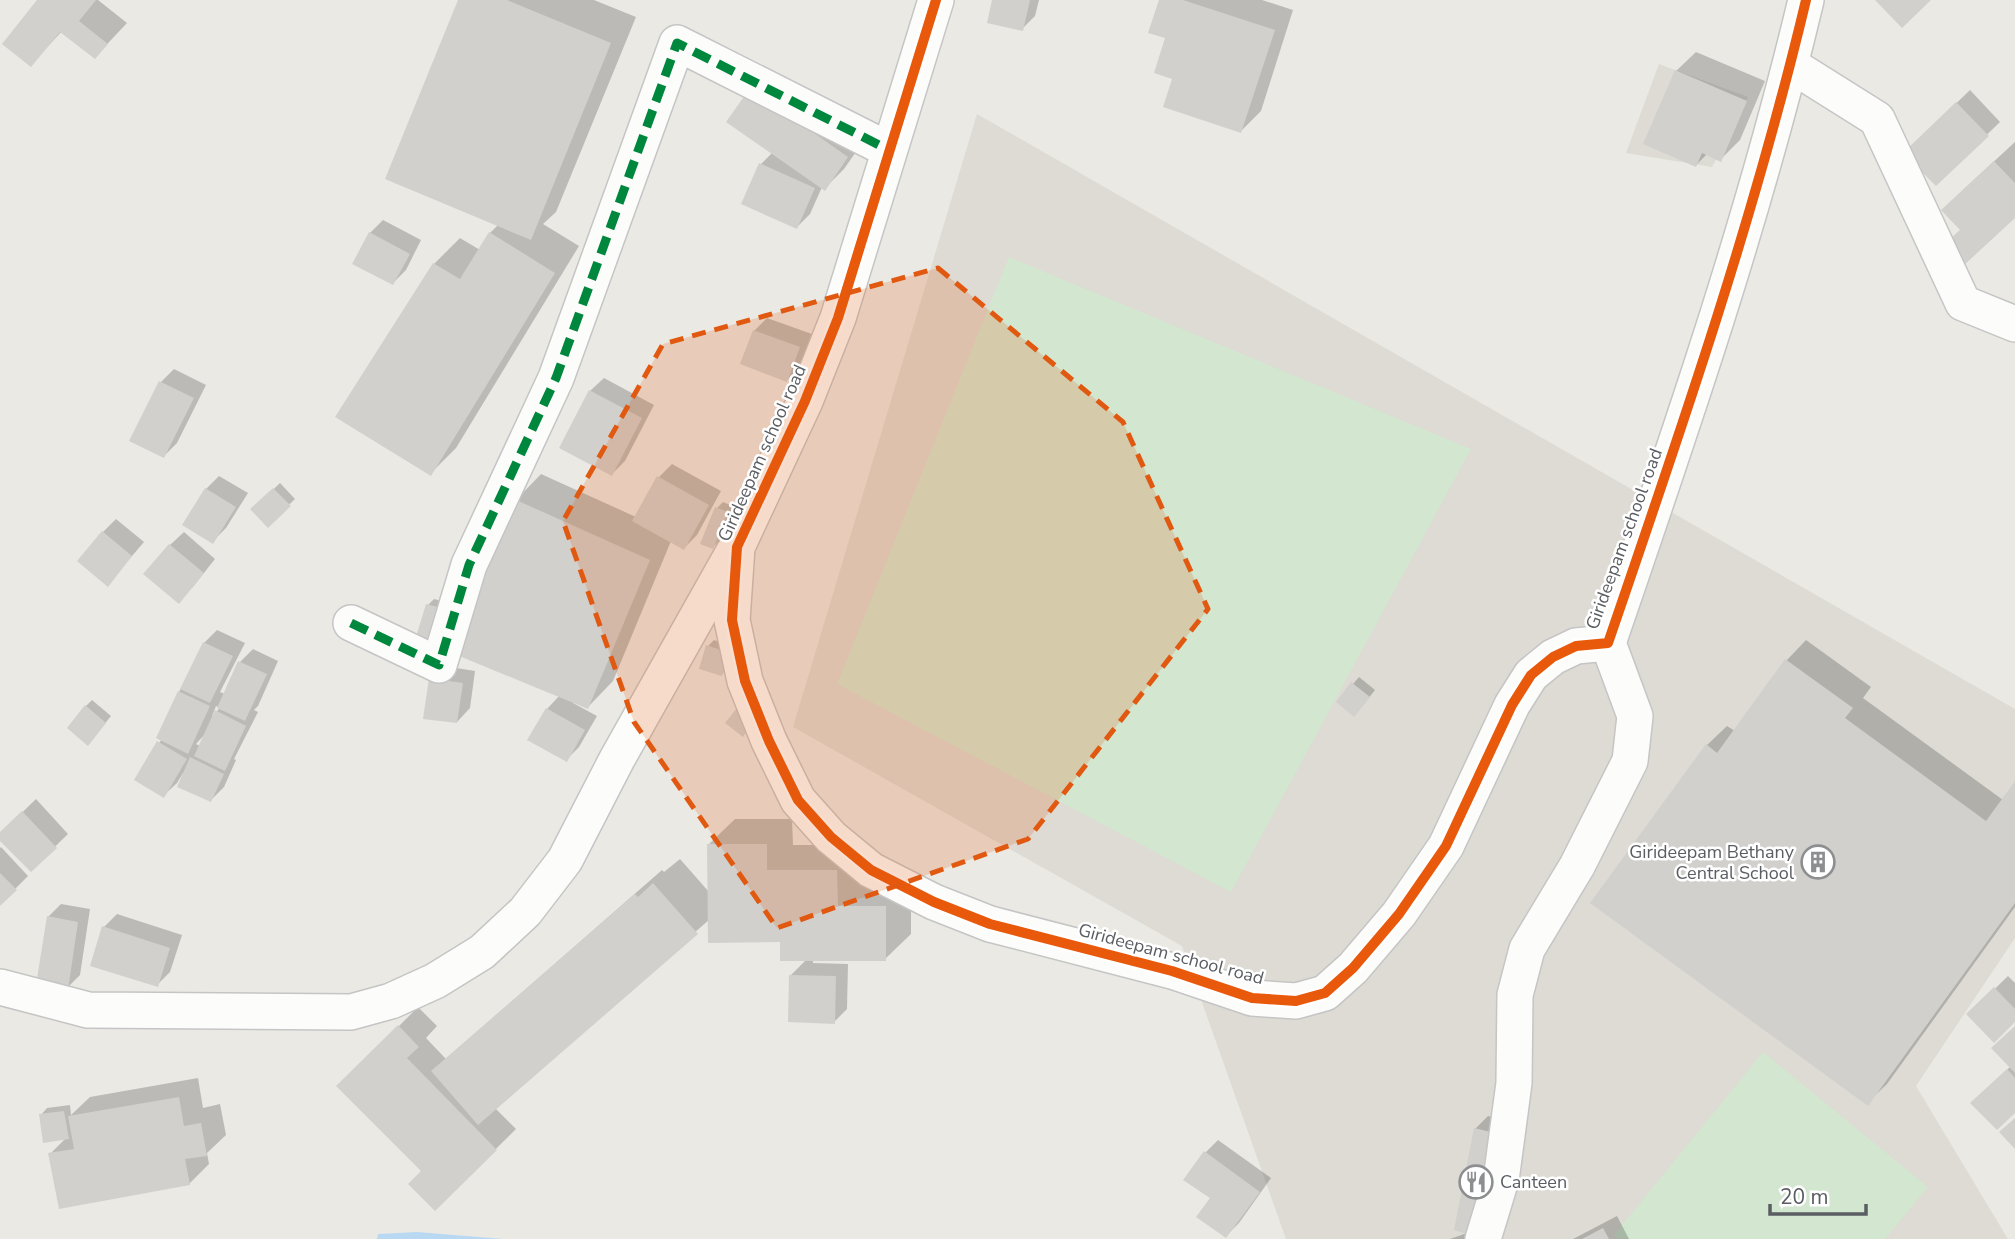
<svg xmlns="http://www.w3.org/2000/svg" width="2015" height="1239" viewBox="0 0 2015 1239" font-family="'Nunito Sans',sans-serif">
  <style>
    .education { fill: #dddbd4 }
    .green { fill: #d2e6d0 }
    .water { fill: #b9d9f3 }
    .shadow { fill: #0003; fill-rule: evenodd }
    .building { fill: #d1d0cd }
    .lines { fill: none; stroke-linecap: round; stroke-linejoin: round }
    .minor-casing { stroke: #c5c5c5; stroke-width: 38 }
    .minor { stroke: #fcfcfb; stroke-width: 35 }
    .quiet { stroke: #00873e; stroke-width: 9; stroke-dasharray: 18 9; stroke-linecap: butt }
    .cycleway-casing { stroke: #fff; stroke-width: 15 }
    .cycleway { stroke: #e8590c; stroke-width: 10 }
    .marked { fill: #e15910; fill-opacity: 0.2; stroke: #e15910; stroke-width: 5; stroke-dasharray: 14 9; stroke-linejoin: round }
    .labels { text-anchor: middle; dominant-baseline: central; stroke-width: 5; stroke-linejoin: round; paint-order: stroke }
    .street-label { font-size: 18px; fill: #5a5d62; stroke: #fff }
    .poi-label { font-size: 18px; fill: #5a5d62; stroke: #fff; text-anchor: end }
  </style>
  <rect width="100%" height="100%" fill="#eae9e4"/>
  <g class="education">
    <polygon points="1659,64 1748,97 1712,167 1626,153"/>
    <polygon points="977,114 2015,709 2015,938 1916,1086 2008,1239 1286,1239 1182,946 793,727"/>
  </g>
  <g class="green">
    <polygon points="1009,257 1471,449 1231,892 837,684"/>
    <polygon points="1763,1052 1928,1187 1885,1239 1619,1239 1614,1235"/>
  </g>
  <polygon class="water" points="417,1232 503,1239 506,1239 377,1239 378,1234"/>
  <g class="shadow">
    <polygon points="40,0 98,0 127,23 95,57 62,31 31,65"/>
    <polygon points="460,0 594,0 636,17 556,212 543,224 579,246 456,448 430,474 434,264 460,238 480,250 490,233 499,224"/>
    <polygon points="994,0 1039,0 1035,16 1022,29"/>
    <polygon points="1161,0 1262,0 1293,10 1261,111 1241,131 1174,78"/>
    <polygon points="1696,52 1765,81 1740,140 1720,160 1707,154 1696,165 1676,71"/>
    <polygon points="771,69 867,136 844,169 824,189 822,187 810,214 797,227 761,164 773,152 751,89"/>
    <polygon points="1970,90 2000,122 1936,184 1905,153"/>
    <polygon points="2015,142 2015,216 1962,229 1963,190"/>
    <polygon points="383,220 421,240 406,270 393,283 370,233"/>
    <polygon points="767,318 812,334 800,367 787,380 754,331"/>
    <polygon points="174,369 206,385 177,443 164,456 161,382"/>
    <polygon points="604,378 654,405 625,461 612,474 590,391"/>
    <polygon points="672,464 721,491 697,535 684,548 671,541 613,681 588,707 574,701 573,703 597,716 579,747 566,760 547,709 560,695 516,500 541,474 636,517 659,477"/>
    <polygon points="219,476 248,493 226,528 213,541 184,524 206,489"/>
    <polygon points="280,483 295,499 268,525 253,509"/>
    <polygon points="723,502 733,506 719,541 713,547 717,508"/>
    <polygon points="116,519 144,542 108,584 103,532"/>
    <polygon points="184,532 215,559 192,588 170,545"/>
    <polygon points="434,599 446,602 431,640 428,605"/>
    <path d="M217,630L245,643L220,692L225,694L240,662L253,649L278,661L258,706L254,710L258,712L234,759L236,760L224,787L211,800L183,773L177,783L163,796L159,743L162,739L179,692L204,643ZM216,706L220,708L212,716ZM205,734L200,746L196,744Z"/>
    <polygon points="714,640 735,647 728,668 722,674 708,646"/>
    <polygon points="1806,640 1871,687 1863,698 2003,800 2015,784 2015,907 1887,1084 1867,1103 1707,745 1727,726 1735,731 1787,660"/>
    <polygon points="444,666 475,671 470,708 457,722 425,717"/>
    <polygon points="1359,677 1375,690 1360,709 1353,684"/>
    <polygon points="92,700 111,716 94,737 86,706"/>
    <polygon points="36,799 68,834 31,870 0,838 0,834"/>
    <polygon points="735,819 792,819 793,845 863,845 911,881 911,934 885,959 813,959 813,963 848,964 847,1009 834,1022 791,975 807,959 781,941 710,919 495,1108 516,1129 435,1209 423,1171 339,1086 418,1007 437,1026 426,1038 446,1059 662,870 664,872 680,859 709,892 709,844"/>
    <polygon points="1,847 28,876 0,904 0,848"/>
    <polygon points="61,904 90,909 80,975 67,988 48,917"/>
    <polygon points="117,914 182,935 170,972 157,985 104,927"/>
    <polygon points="2008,976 2015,983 2015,1020 1969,1014"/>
    <polygon points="2015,1027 2015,1111 1986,1090 2011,1066"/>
    <polygon points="198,1078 203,1108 220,1104 226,1135 207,1153 209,1164 189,1184 50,1154 67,1137 41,1115 47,1108 70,1105 71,1115 90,1097"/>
    <polygon points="1488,1116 1511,1121 1486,1239 1450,1239 1467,1233 1475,1129"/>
    <polygon points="1218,1140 1271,1178 1239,1223 1226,1236 1212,1198 1205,1153"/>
    <polygon points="1617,1216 1629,1239 1573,1239"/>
  </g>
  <g class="building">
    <polygon points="37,0 96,0 79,21 108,44 95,59 60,32 31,67 2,44"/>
    <polygon points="458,0 507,0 611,43 531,240 385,179"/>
    <polygon points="992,0 1030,0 1023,31 987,23"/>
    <polygon points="1159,0 1183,0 1275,30 1241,133 1163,107 1172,79 1154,73 1165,38 1148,33"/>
    <polygon points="1875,0 1931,0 1902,28"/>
    <polygon points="1675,70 1747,101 1721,162 1702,153 1696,167 1643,144"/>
    <polygon points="750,88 848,157 825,191 726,122"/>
    <polygon points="1956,102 1989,136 1936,186 1903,153"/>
    <polygon points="1994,161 2015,183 2015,218 1963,266 1943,245 1960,230 1941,210"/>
    <polygon points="759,163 815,188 797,229 741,204"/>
    <polygon points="369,232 410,254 393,285 352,264"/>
    <polygon points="489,232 555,273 431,476 335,417 433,263 460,279"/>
    <polygon points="753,330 800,347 787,382 740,364"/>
    <polygon points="159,381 194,398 164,458 129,441"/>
    <polygon points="589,390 642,418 612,476 559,448"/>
    <polygon points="657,476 709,505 684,550 632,521"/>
    <polygon points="205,488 236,507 213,544 182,525"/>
    <polygon points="273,488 291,506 268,528 250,509"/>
    <polygon points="514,499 650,560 588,709 452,653"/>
    <polygon points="715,507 728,512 713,549 700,544"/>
    <polygon points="102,531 132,556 108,587 77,561"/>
    <polygon points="169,544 204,573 179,604 143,574"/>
    <polygon points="426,604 441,608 432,642 416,637"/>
    <polygon points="203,642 233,656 210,703 180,689"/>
    <polygon points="706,645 730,653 722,676 699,669"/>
    <polygon points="1785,659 1853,708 1845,718 1986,821 2015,781 2015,903 1868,1106 1590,903 1706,744 1717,753"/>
    <polygon points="238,661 267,674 245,721 217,708"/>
    <polygon points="429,678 463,683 457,723 423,719"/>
    <polygon points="1351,682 1370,697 1354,717 1336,702"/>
    <polygon points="178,691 210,706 188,754 156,738"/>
    <polygon points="85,705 106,723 88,746 67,728"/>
    <polygon points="546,708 585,730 567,762 527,740"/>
    <polygon points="737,708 754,721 743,737 725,723"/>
    <polygon points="215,710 246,726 225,771 194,756"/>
    <polygon points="157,741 187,759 164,798 134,780"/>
    <polygon points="190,757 224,774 211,802 177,787"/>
    <polygon points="22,811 57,848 31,872 0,841 0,832"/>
    <polygon points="707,844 767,844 767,870 837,870 838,906 886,906 886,961 780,961 780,942 708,943"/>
    <polygon points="0,873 17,890 0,906"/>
    <polygon points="653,883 698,934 478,1125 431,1071 635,894 638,897"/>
    <polygon points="47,916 78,922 68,990 36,985"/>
    <polygon points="102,926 170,948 158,987 90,966"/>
    <polygon points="789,975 836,976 835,1024 788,1022"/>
    <polygon points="1994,987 2015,1009 2015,1022 1994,1043 1966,1014"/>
    <polygon points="398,1025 419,1047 407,1058 497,1150 435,1211 408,1184 421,1171 336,1086"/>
    <polygon points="2015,1026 2015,1073 1991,1048"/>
    <polygon points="2007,1069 2015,1078 2015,1113 1997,1130 1970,1103"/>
    <polygon points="179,1097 184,1126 201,1123 207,1156 185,1159 190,1185 59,1209 48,1153 74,1149 68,1116"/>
    <polygon points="64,1111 69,1139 43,1143 39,1114"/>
    <polygon points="2015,1118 2015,1149 1999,1132"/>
    <polygon points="1474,1128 1499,1134 1476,1237 1454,1230"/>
    <polygon points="1204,1151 1260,1192 1226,1238 1196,1217 1210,1198 1183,1180"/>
    <polygon points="1603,1228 1609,1239 1582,1239"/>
  </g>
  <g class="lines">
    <defs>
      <g id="minor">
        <path d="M936,0L838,318L805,401L737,547L732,620L745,681L769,741L798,800L831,837L871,870L934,902L990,924L1172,971L1252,998L1296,1001L1325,993L1353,968L1399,914L1446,846L1512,705L1531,675L1553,657L1576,646L1608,643C1681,430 1754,219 1806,0"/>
        <polyline points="1791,65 1877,119 1963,303 2015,324"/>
        <polyline points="351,623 439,665 469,565 556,378 677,43 889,150"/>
        <polyline points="0,987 88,1010 351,1012 391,1001 435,981 482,952 525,912 565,860 617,759 733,553"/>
        <polyline points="1483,1239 1501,1180 1514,1083 1515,995 1527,949 1577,866 1630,761 1635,716 1608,643"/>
      </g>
    </defs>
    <use href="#minor" class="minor-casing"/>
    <use href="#minor" class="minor"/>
    <polyline class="quiet" points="351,623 439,665 469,565 556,378 677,43 889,150"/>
    <defs>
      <path id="cycleway" d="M936,0L838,318L805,401L737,547L732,620L745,681L769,741L798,800L831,837L871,870L934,902L990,924L1172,971L1252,998L1296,1001L1325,993L1353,968L1399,914L1446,846L1512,705L1531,675L1553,657L1576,646L1608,643C1681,430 1754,219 1806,0"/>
    </defs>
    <use href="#cycleway" class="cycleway-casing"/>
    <use href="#cycleway" class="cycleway"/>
  </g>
  <path class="marked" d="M938,268L1123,422L1208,609L1028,839L777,928L634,722L563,521L663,344Z"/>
  <defs>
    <symbol id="building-ring" viewBox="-11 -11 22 22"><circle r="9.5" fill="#fff" stroke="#8c8e90" stroke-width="1.5"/><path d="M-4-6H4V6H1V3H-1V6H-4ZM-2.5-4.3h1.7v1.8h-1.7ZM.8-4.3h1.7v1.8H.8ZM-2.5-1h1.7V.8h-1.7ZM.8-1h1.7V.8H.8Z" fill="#8c8e90"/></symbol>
    <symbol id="restaurant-ring" viewBox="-11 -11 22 22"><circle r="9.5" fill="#fff" stroke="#8c8e90" stroke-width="1.5"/><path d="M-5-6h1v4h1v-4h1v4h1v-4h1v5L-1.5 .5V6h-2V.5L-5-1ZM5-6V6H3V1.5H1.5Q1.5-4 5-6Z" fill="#8c8e90"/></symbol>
  </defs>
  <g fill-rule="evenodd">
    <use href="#building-ring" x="1799" y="843" width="38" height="38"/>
    <use href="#restaurant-ring" x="1457" y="1163" width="38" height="38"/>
  </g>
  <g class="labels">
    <g class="street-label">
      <text transform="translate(762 453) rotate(-66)">Girideepam school road</text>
      <text transform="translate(1624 539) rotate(-70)">Girideepam school road</text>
      <text transform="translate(1171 954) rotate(15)">Girideepam school road</text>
    </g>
    <g class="poi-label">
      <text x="1794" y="852">Girideepam Bethany<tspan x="1794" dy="21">Central School</tspan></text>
      <text x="1500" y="1182" text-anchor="start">Canteen</text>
    </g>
  </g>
  <path d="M1770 1204v10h96v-10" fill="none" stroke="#5a5d62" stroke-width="3.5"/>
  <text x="1780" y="1204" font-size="21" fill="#5a5d62" stroke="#ffffff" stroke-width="5" paint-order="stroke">20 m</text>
</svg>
